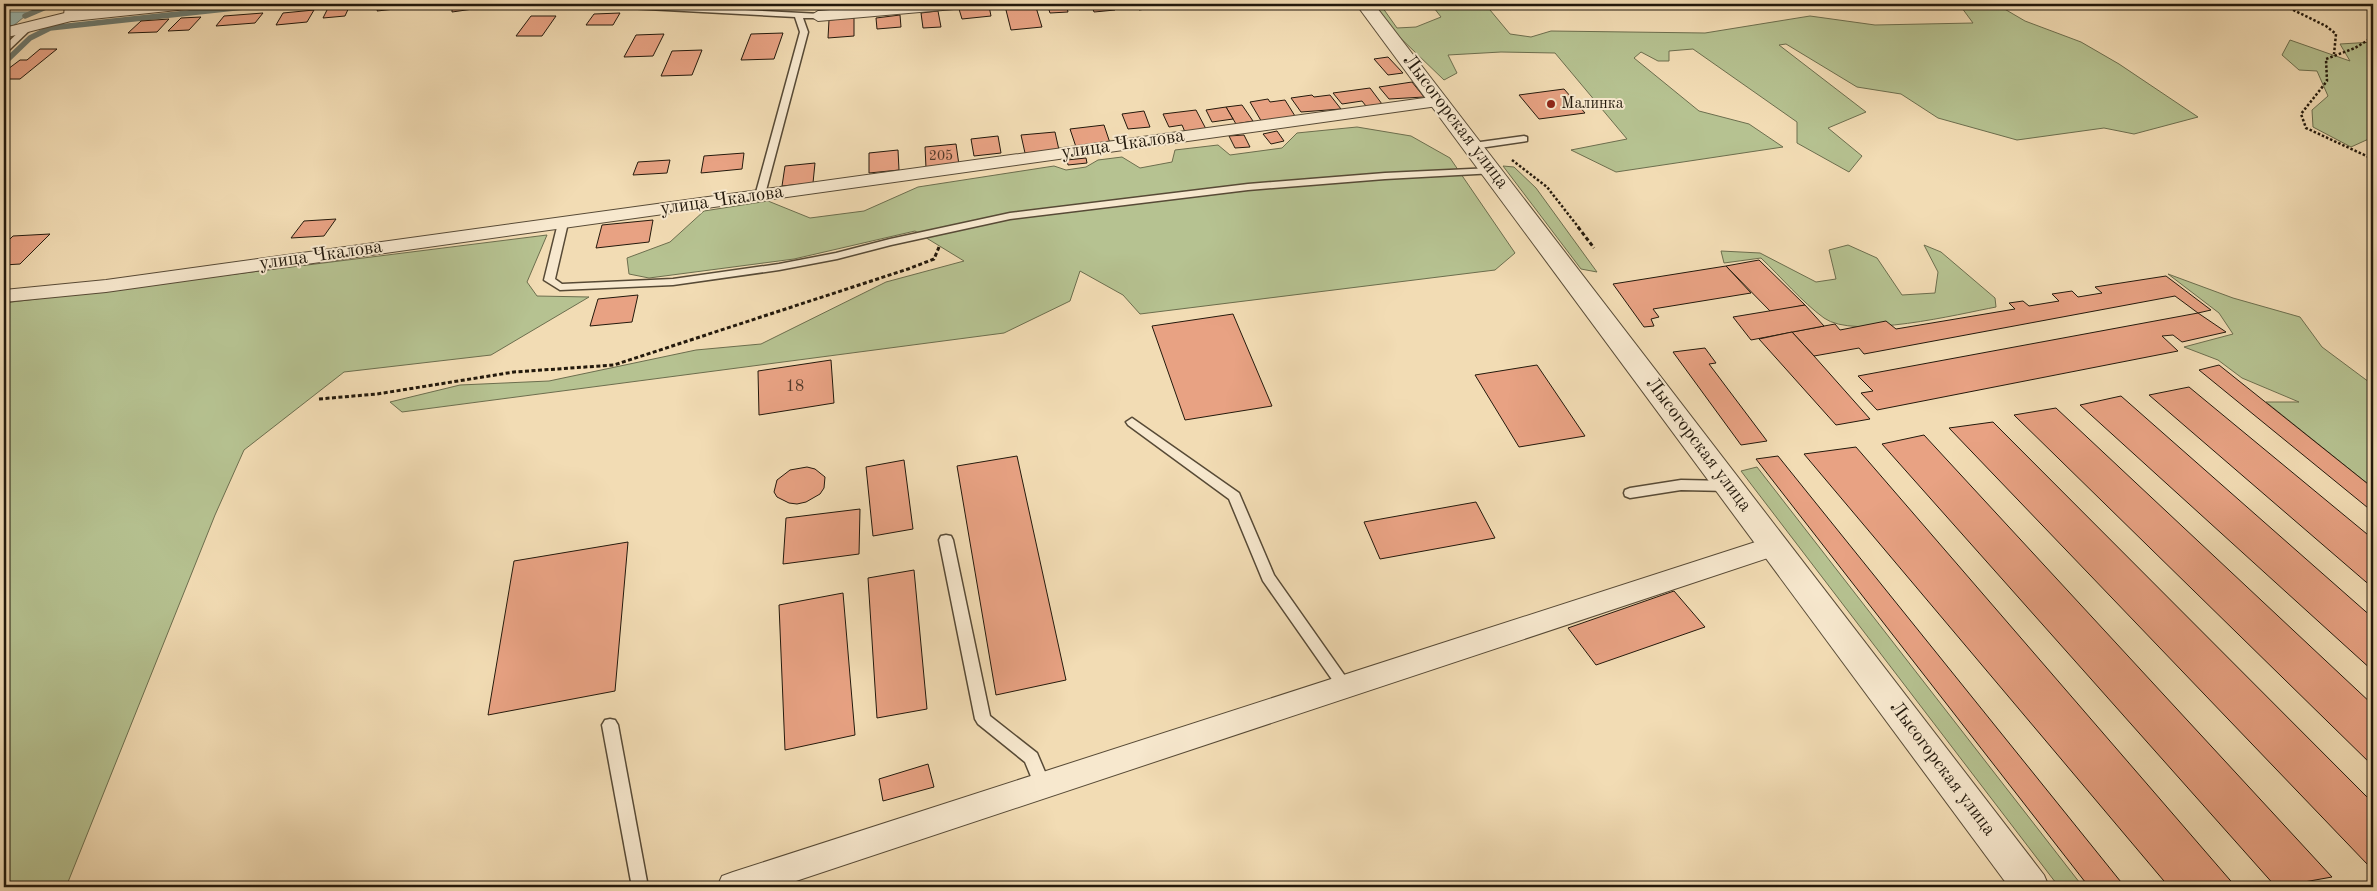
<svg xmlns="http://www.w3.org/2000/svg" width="2377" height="891" viewBox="0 0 2377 891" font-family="'Old Standard TT',serif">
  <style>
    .green { fill: #b6c291; stroke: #6c6e4e }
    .water { fill: #9cbab3; stroke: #6c7a70 }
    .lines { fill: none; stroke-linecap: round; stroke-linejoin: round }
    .stream { stroke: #6c7a70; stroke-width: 5.5 }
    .building { fill: #e8a283; stroke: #23190c }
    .service-casing { stroke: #574a36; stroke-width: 3 }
    .minor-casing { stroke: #574a36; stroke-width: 2 }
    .tertiary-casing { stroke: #574a36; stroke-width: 2 }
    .path-far1 { stroke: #23190c; stroke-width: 2.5; stroke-dasharray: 2.5 2; stroke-linecap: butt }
    .path { stroke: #23190c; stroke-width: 3; stroke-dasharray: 4 2.5; stroke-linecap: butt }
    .service { fill: #f7e8ce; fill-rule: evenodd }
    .minor { fill: #f7e8ce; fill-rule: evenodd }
    .tertiary { fill: #f7e8ce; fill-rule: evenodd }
    .poi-dot { fill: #8f2418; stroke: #f7e8ce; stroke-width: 2 }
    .labels { text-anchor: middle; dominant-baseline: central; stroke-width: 4; stroke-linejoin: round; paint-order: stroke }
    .far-number-label { font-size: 14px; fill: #543b2a }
    .far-poi-label { font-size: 16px; fill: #23190c; stroke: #f7e8ce; text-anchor: start }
    .number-label { font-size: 16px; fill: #543b2a }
    .street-label { font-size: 19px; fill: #23190c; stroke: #f7e8ce }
  </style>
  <rect width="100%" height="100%" fill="#f2dcb4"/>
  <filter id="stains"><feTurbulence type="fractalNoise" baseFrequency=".004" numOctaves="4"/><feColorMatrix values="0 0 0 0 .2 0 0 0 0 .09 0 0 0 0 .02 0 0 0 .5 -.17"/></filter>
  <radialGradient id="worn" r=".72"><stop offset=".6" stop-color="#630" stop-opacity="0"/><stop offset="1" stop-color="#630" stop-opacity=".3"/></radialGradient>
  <g class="green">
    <polygon points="1372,4 1380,4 1397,28 1416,27 1441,17 1431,4 1485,4 1510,34 1531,37 1551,31 1705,33 1810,16 1875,25 1973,23 1959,4 1996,4 2025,21 2081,42 2119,64 2198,117 2134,134 2104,128 2017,140 1938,118 1901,94 1857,87 1786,44 1779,45 1866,112 1828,128 1862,156 1849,172 1797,143 1797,122 1693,49 1669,51 1669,61 1658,61 1641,52 1634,58 1699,111 1749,124 1783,147 1616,172 1571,150 1627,139 1555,53 1501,52 1448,55 1457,73 1444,80 1390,28"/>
    <polygon points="2290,40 2350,61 2340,44 2373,42 2373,137 2351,147 2313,127 2312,110 2328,96 2317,71 2299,70 2282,55"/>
    <polygon points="1357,127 1411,136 1450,158 1515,253 1495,270 1140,314 1123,295 1080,271 1070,301 1004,333 402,412 390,402 460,385 549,381 696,350 761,344 886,282 964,261 915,231 794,259 649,278 629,274 627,258 670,242 704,211 768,201 810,218 864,211 918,187 1054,166 1066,170 1086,167 1098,160 1122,157 1140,168 1172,162 1175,150 1218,145 1230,155 1282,148 1297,133"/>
    <polygon points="1503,166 1514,167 1536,188 1597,272 1581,269"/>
    <polygon points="547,235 527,282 537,296 589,297 491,355 344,372 244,450 215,515 66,887 4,887 4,303"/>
    <path d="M1848,245L1877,258L1902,295L1935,293L1938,272L1924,245L1941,252L1995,298L1996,307C1959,314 1854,340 1824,318C1802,302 1781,277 1761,258L1724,263L1721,251L1760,253L1816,282L1836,279L1829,250Z"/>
    <polygon points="2168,274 2233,298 2300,317 2322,347 2373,385 2373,488 2266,402 2299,402 2242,378 2218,360 2184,347 2233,334 2219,313"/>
    <polygon points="1757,467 2083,887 2059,887 1741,471"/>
  </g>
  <polygon class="water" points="4,12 30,12 13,26 4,26"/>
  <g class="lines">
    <g class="stream">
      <polyline points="25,16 53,4"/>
      <polyline points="4,63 30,38 50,28 271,4"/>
    </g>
  </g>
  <g class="building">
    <polygon points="380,4 414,4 413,7 377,11"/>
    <polygon points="423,4 442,4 442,6 422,9"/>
    <polygon points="452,4 480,4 480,8 452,12"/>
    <polygon points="1035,4 1042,27 1011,30 1005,6"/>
    <polygon points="1047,4 1066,4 1068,12 1050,13"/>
    <polygon points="1091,4 1113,4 1115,10 1094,12"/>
    <polygon points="1136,4 1164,4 1166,6 1139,10"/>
    <polygon points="350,5 345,16 323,18 328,8"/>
    <polygon points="989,6 991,16 962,19 959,9"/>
    <polygon points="314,10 307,22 276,25 283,13"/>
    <polygon points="938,11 941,27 923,28 921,13"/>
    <polygon points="263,13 255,23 216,26 224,16"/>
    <polygon points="620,13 613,25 586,25 594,14"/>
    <polygon points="900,15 901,27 877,29 876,18"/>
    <polygon points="531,16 556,16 542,36 516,36"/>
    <polygon points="201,17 189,30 168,31 181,18"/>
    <polygon points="854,18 854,36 828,38 829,20"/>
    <polygon points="169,19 157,32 128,33 141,21"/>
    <polygon points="783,33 774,59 741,60 751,34"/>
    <polygon points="664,34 653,56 624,57 636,35"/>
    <polygon points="40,49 57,49 20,79 4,79 4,72 20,60 27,60"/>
    <polygon points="702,50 692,75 661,76 672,51"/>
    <polygon points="1388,57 1403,73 1388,75 1374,59"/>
    <polygon points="1412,82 1424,97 1389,99 1379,87"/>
    <polygon points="1370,88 1382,104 1366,106 1362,101 1342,104 1333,93"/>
    <polygon points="1564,89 1585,113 1539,119 1519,95"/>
    <polygon points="1312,95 1314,97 1330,95 1341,109 1301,112 1291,98"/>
    <polygon points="1268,99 1270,102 1285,100 1295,116 1263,124 1250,102"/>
    <polygon points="1242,105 1253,121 1236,124 1226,107"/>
    <polygon points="1226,107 1233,119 1212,122 1206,110"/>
    <polygon points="1196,110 1206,129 1185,132 1182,125 1169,127 1163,114"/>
    <polygon points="1144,111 1150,127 1128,129 1122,114"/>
    <polygon points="1104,125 1110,143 1076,147 1070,129"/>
    <polygon points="1277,131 1284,141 1271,144 1263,134"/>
    <polygon points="1055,132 1059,150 1025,153 1021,135"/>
    <polygon points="1244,135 1250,147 1235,148 1229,136"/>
    <polygon points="998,136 1001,153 974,156 971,139"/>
    <polygon points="956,144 959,165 926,168 925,147"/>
    <polygon points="898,150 899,170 869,173 869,153"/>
    <polygon points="744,153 742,169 701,173 704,156"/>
    <polygon points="1086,158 1087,163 1068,165 1067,160"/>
    <polygon points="670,160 667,173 633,175 638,162"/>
    <polygon points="815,163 813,183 782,186 785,166"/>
    <polygon points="336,219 324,236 291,238 304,221"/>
    <polygon points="653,220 649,242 596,248 602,225"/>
    <polygon points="50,234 20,264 4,265 4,245 13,236"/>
    <polygon points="1759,260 1805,305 1771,312 1726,266"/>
    <polygon points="1726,266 1751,293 1653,309 1659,317 1651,319 1654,326 1644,327 1613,284"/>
    <polygon points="2166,276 2211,310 2198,313 2175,296 1864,354 1859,348 1814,356 1792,332 1835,324 1840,330 1886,321 1896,329 2015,309 2009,303 2023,301 2029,306 2059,301 2052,294 2072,291 2078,297 2102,293 2095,287"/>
    <polygon points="638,295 632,322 590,326 598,299"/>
    <polygon points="1805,305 1824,326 1751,340 1733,317"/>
    <polygon points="2198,313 2226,332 2182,342 2173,335 2162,336 2178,351 1877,410 1861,393 1873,391 1858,376"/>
    <polygon points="1233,314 1272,406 1185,420 1152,326"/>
    <polygon points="1792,332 1814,356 1870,419 1836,425 1759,339"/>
    <polygon points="1705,348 1716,363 1709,364 1767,441 1741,445 1673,352"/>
    <polygon points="831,360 834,403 759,415 758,371"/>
    <polygon points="1537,365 1585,436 1519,447 1475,375"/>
    <polygon points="2219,365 2373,488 2373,512 2199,370"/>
    <polygon points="2189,387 2373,539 2373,588 2149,395"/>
    <polygon points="2121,396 2373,618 2373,671 2080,405"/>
    <polygon points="2056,408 2373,705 2373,766 2014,415"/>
    <polygon points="1993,422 2373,803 2373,863 2368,865 1949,428"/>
    <polygon points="1924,435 2332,877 2276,887 1882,444"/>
    <polygon points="1856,447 2236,887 2169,887 1804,454"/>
    <polygon points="1017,456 1066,680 996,695 957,466"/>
    <polygon points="1778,456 2125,887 2089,887 1756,459"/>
    <polygon points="904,460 913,529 873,536 866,467"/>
    <polygon points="807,467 815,469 825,477 824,488 820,494 806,502 797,504 789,503 777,497 774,492 777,480 790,470"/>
    <polygon points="1476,502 1495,538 1380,559 1364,522"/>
    <polygon points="860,509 859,554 783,564 786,518"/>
    <polygon points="628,542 615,691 488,715 514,561"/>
    <polygon points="914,570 927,709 877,718 868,578"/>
    <polygon points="1674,591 1705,627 1596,665 1568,628"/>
    <polygon points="843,593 855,735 785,750 779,605"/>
    <polygon points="928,764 934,787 883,801 879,779"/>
  </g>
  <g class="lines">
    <defs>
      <g id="service">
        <polygon points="586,4 632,4 821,14 822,16 818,18 803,18 808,32 764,198 756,198 755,196 800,32 795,17 590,6"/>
        <polygon points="851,4 859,4 856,12 852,14 848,12"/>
        <polygon points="24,27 31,29 7,52 4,53 4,46"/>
        <polygon points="1524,136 1527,137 1527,141 1473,149 1468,146 1473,143"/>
        <polygon points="1492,168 1497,171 1495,173 1385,179 1248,190 1010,219 891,245 837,259 779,270 673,285 560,290 544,280 558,223 563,220 568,223 555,279 562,284 673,279 779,264 836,253 890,239 1010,213 1248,184 1385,173"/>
        <polygon points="1132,418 1239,493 1274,575 1350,683 1352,687 1350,691 1345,693 1340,691 1263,581 1229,499 1128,425 1126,422"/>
        <polygon points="1681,480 1729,481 1735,486 1729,491 1681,490 1630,498 1625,496 1624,493 1625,490 1630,488"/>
        <polygon points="946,535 951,536 953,540 990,716 1037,753 1051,786 1049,791 1043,793 1037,791 1025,762 978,724 975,719 939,540 941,536"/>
        <polygon points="610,719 615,720 618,725 648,887 632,887 602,725 605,720"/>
      </g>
      <g id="minor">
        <polygon points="904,4 962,4 954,9 818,21 810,16 818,11"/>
        <polygon points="73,11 79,13 81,16 79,19 4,38 4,28"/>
        <polygon points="1439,96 1445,97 1448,101 1445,105 106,292 4,302 4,290 106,280"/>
        <polygon points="1774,536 1783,539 1787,546 1783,553 778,887 717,887 722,876 733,872"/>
      </g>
      <g id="tertiary">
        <polygon points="65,4 83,4 83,10 138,4 196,4 193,8 187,9 73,21 67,20 64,16"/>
        <polygon points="1356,4 1374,4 2044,875 2049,887 2009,887"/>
      </g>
    </defs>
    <use href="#service" class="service-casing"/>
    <use href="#minor" class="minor-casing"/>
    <use href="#tertiary" class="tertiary-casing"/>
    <g class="path-far1">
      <polyline points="2281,4 2326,26 2336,34 2334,54"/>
      <polyline points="2373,37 2355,48 2326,59 2327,81 2301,114 2306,128 2373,159"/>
      <polyline points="1512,160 1547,187 1579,228"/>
    </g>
    <g class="path">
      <polyline points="1578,227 1594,248"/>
      <polyline points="319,399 377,394 514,372 614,365 908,269 934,259 939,247"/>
    </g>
    <use href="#service" class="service"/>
    <use href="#minor" class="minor"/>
    <use href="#tertiary" class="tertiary"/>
  </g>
  <circle class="poi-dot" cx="1551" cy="104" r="5"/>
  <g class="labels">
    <g class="far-number-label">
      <text x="941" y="156">205</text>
    </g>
    <g class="far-poi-label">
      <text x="1561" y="104">Малинка</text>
    </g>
    <g class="number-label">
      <text x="795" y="387">18</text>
    </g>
    <g class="street-label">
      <text transform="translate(1455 122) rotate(53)">Лысогорская улица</text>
      <text transform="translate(1123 145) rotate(-8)">улица Чкалова</text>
      <text transform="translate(722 201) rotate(-8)">улица Чкалова</text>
      <text transform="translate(321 256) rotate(-8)">улица Чкалова</text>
      <text transform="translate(1698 445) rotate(53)">Лысогорская улица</text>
      <text transform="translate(1942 769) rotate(53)">Лысогорская улица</text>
    </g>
  </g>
  <rect width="2377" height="891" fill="none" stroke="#f2dcb4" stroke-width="20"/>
  <rect x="5" y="5" width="2367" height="881" fill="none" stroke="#23190c" stroke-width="2.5"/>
  <rect x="10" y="10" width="2357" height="871" fill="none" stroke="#23190c"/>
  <rect width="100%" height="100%" filter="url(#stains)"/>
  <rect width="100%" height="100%" fill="url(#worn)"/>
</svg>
